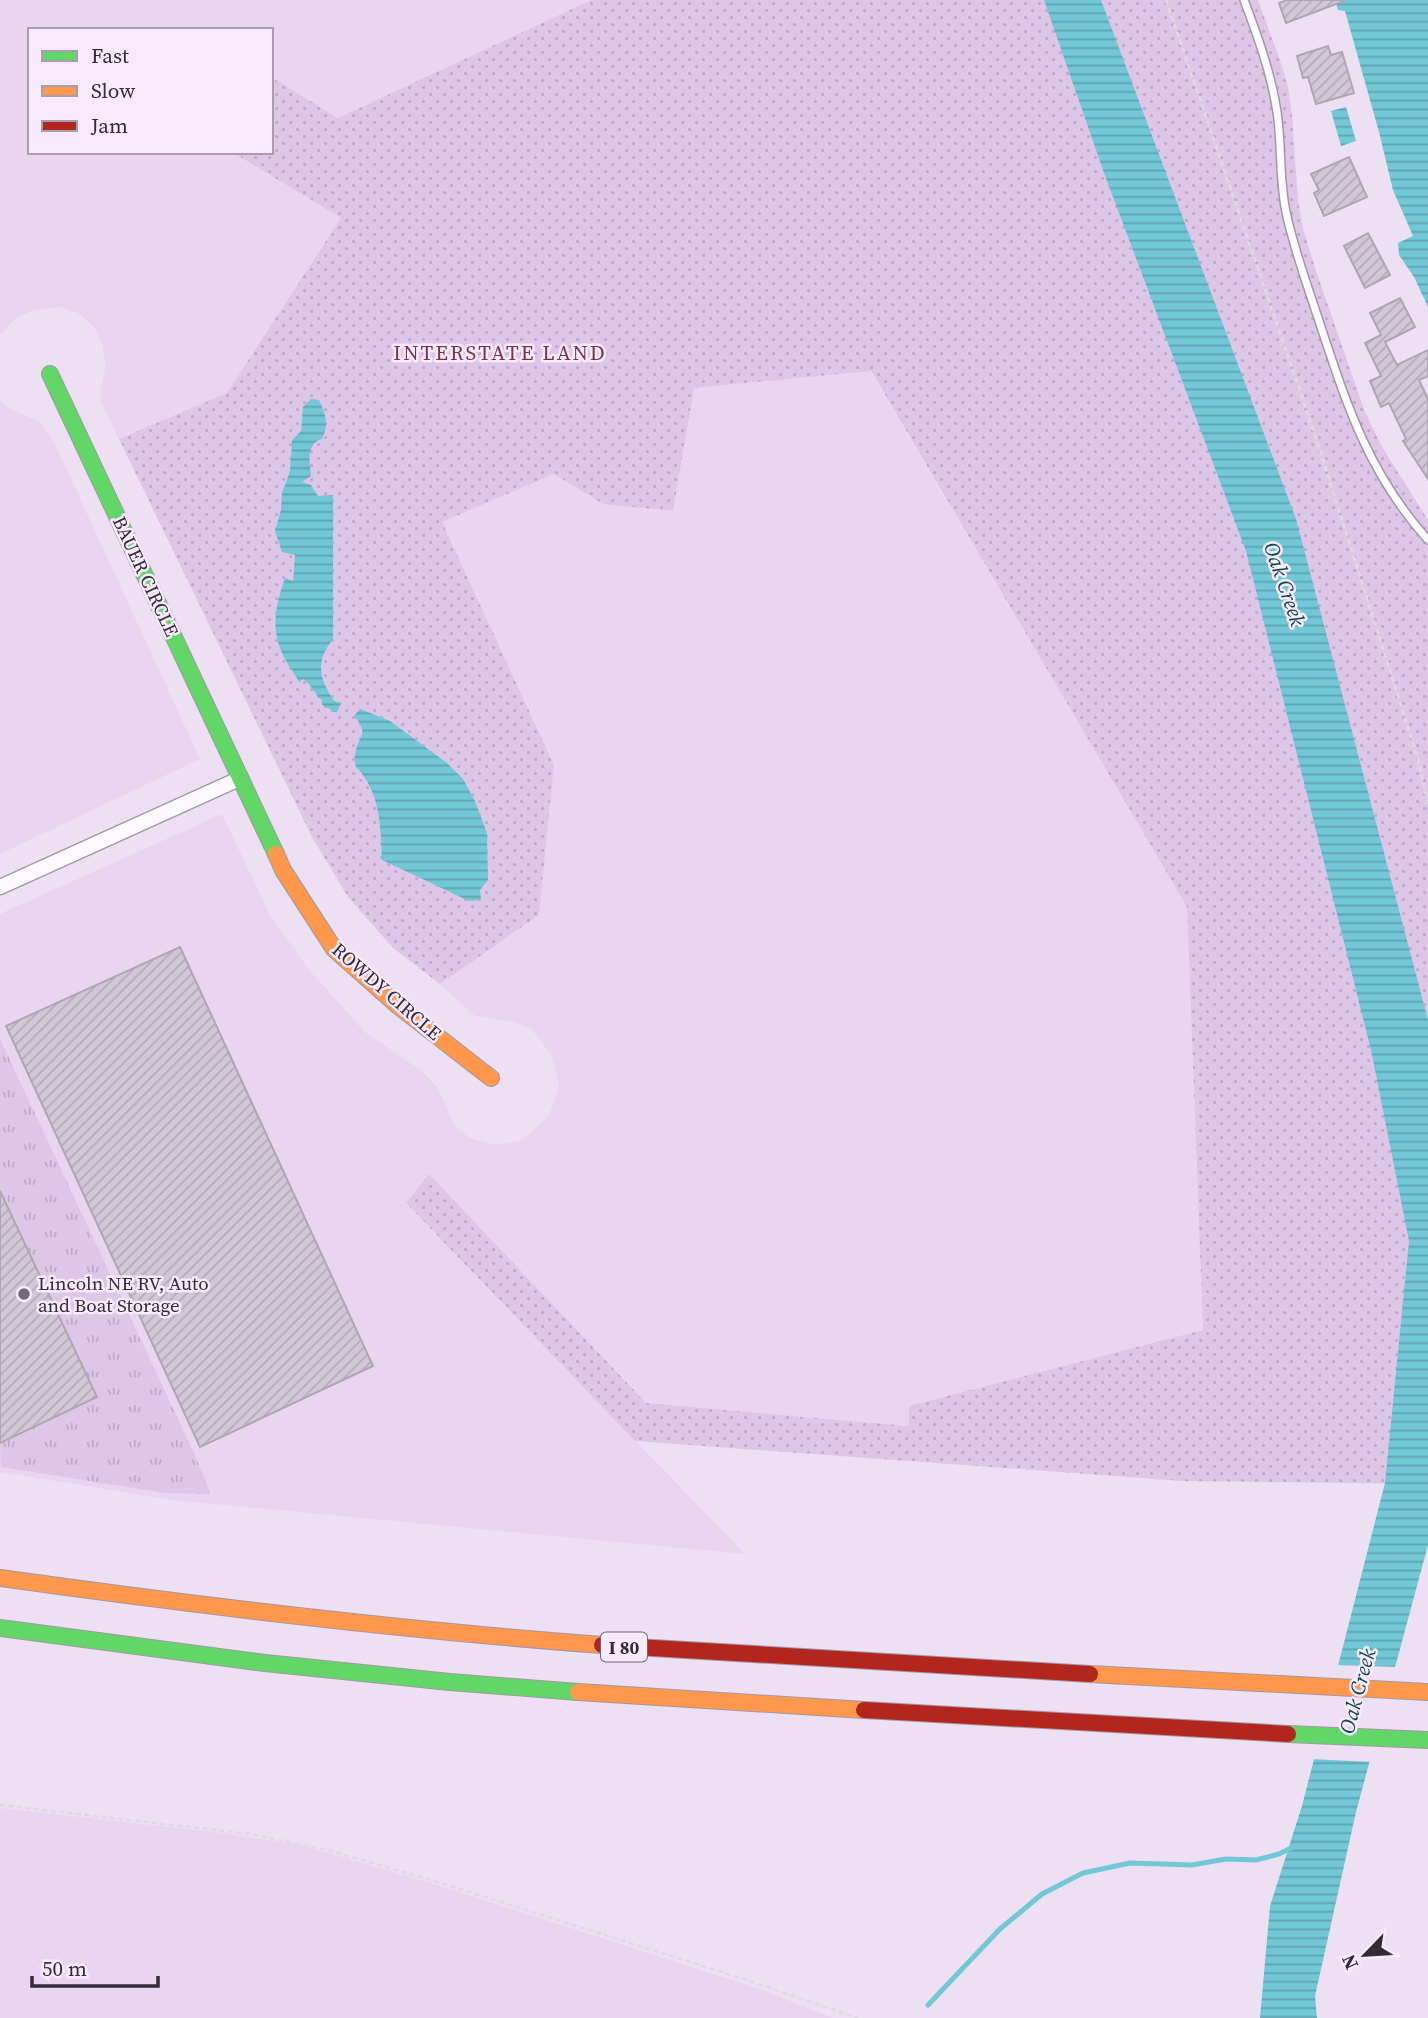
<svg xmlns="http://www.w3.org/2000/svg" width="1428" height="2018" viewBox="0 0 1428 2018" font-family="'Source Serif 4',serif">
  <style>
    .built { fill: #e9d5f2 }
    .grass { fill: url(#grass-tufts) }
    .park { fill: url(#park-dots) }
    .water { fill: url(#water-rules) }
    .pier { fill: #ece0f2 }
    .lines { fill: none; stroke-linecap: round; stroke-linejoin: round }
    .stream { stroke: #72c8d6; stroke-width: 5 }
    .building { fill: url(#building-hatch); stroke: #afa6b3; stroke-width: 2 }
    .lane-casing { stroke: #a198a5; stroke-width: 10 }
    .street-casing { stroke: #a198a5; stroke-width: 17 }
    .fast-casing { stroke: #a198a5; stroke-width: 18 }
    .slow-casing { stroke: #a198a5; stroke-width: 18 }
    .jam-casing { stroke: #a198a5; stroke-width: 18 }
    .path { stroke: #dedbe0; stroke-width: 2.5; stroke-dasharray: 5 3.5; stroke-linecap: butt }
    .lane { stroke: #fcfafd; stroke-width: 7 }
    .street { stroke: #fcfafd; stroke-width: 14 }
    .fast { stroke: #63d668; stroke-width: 16 }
    .slow { stroke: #ff974d; stroke-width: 16 }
    .jam { stroke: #b3261e; stroke-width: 16 }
    .poi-dot { fill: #746a78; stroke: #f7eafd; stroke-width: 2.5 }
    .labels { text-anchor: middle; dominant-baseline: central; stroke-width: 5; stroke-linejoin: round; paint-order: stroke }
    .shield { fill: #f7eafd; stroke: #6e6472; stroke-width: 2 }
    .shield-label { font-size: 18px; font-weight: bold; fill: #342b37 }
    .street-label { font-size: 19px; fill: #342b37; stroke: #f7eafd }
    .poi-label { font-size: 19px; fill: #342b37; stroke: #f7eafd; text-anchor: start }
    .neighbourhood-label { font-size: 21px; letter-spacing: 2px; fill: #7b3341; stroke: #f7eafd }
    .water-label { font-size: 21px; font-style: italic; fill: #0d464b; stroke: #f7eafd }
  </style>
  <defs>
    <pattern id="grass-tufts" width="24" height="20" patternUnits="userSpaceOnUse" patternTransform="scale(1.75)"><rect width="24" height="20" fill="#dec6e9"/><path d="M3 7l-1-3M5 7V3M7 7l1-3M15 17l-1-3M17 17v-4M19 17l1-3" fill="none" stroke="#bfaac8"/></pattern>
    <pattern id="park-dots" width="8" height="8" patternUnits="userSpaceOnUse" patternTransform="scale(1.75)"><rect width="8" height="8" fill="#dec6e9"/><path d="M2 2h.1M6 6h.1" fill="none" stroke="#bfaac8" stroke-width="1.8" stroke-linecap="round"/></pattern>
    <pattern id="water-rules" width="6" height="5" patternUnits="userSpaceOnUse" patternTransform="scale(1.75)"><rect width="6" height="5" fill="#72c8d6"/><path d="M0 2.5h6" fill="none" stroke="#5ea3ae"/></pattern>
    <pattern id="building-hatch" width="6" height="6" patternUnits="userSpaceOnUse" patternTransform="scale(1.75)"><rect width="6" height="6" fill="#d1c7d6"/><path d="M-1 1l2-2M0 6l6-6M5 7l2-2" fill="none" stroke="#b4abb8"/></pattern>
  </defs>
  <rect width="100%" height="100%" fill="#ece0f2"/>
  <g class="built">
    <polygon points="0,0 591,0 338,118 271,77 271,30 30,30 30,152 232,152 341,218 227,394 119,439 101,401 101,387 106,365 102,345 94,327 80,314 62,307 34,310 15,319 0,335"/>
    <polygon points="870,371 1187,907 1203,1330 909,1406 909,1426 646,1403 429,1175 406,1204 745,1554 171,1500 0,1472 0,914 222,814 272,919 311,972 365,1032 423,1072 438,1088 454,1124 469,1138 495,1145 522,1140 549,1116 559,1087 552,1056 531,1028 510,1021 475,1016 440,984 539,915 554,765 442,522 554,474 603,504 694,388"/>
    <polygon points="0,400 9,408 41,423 55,444 200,759 0,854"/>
    <polygon points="0,1808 223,1833 300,1845 425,1881 760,1989 833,2018 0,2018"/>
  </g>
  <polygon class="grass" points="0,1039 194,1453 211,1494 165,1493 1,1467 0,1443 97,1396 0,1191"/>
  <polygon class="park" points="591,0 1258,0 1280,60 1288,87 1292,116 1298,200 1303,228 1316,271 1365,412 1382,447 1428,520 1428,1484 1182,1481 635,1441 406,1203 429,1174 646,1403 909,1426 909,1406 1203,1330 1187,907 871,371 694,388 673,511 603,504 554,474 442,522 554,765 539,915 440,984 393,948 348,897 312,837 119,439 227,393 341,218 232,152 271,152 271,77 338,118"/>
  <g class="water">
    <polygon points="1044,0 1101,0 1296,519 1428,1020 1428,1545 1356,1812 1315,1996 1317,2018 1260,2018 1270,1906 1302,1806 1385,1483 1409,1241 1371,1050 1246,551 1104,173"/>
    <polygon points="1335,0 1428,0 1428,307 1414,277 1399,255 1398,243 1413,236 1393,190 1379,132 1345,11 1338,10"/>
    <polygon points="1346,107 1356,141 1341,146 1331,111"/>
    <path d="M311,399L319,400C326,415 329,424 322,439C305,444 310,462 311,476L302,482L311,485L318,496L333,495V639C315,662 319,678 334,701L341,703L337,712H334L328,708H325L322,704V700C314,694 312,685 303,679L299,682C293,671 284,660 280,648C271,624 277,601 285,578L293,581L295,555L282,552L275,531L281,510L282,493L290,471L292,440L301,431L303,407Z"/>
    <path d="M360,709L390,721L447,763L463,779L475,801L487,833L488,880L480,890L481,900L469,901L382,860C381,828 380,790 356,767C355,763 354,759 355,755C357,736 371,735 354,716Z"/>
  </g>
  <polygon class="pier" points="1335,1665 1399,1667 1373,1762 1310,1759"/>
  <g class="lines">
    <polyline class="stream" points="928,2005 1000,1929 1042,1894 1083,1873 1130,1863 1192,1865 1226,1859 1256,1860 1279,1854 1293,1847"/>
  </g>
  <g class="building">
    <polygon points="1287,0 1344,0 1344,1 1286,23 1279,3"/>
    <polygon points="1328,46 1331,55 1342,52 1354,93 1316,104 1308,77 1303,78 1297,56"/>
    <polygon points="1349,157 1367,197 1324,216 1314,193 1319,190 1311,174"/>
    <polygon points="1368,233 1390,275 1365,288 1344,246"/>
    <polygon points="1400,298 1415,327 1385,342 1397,365 1428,350 1428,376 1419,380 1428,399 1428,479 1403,441 1406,439 1389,403 1381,407 1370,381 1381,376 1365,343 1381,335 1370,313"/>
    <polygon points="180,947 373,1366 200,1447 6,1026"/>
    <polygon points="0,1191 97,1397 0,1443"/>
  </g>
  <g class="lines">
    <defs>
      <path id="lane" d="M1244,0C1258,37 1271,73 1277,112C1282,145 1279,179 1286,212C1294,250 1308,287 1320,324C1347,406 1369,474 1428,540"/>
      <polyline id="street" points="0,887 241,778"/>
      <g id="fast">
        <polyline points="50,374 276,854"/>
        <polyline points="0,1628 265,1663 450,1682 578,1692"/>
        <polyline points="1288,1734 1428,1740"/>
      </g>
      <g id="slow">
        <polyline points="276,854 283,870 334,949 397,1005 491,1078"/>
        <path d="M0,1578C200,1606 400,1630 602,1645"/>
        <polyline points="1090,1674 1428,1692"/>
        <polyline points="578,1692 864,1710"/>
      </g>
      <g id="jam">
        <polyline points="602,1645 1090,1674"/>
        <polyline points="864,1710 1288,1734"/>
      </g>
    </defs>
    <use href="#lane" class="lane-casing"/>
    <use href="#street" class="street-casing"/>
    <use href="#fast" class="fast-casing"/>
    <use href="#slow" class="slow-casing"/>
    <use href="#jam" class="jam-casing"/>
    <g class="path">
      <polyline points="1166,0 1317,441 1418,759 1428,804"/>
      <polyline points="0,1805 250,1834 328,1850 444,1884 750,1981 858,2018"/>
    </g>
    <use href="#lane" class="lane"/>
    <use href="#street" class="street"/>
    <use href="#fast" class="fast"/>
    <use href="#slow" class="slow"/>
    <use href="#jam" class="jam"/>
  </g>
  <circle class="poi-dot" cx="24" cy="1294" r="7"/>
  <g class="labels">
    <rect class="shield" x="601" y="1632.5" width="46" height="29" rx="5"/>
    <g class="shield-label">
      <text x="624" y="1647">I 80</text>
    </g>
    <g class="street-label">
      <text transform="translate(146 576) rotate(65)">BAUER CIRCLE</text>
      <text transform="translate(387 991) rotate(41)">ROWDY CIRCLE</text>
    </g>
    <g class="poi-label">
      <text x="38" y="1283">Lincoln NE RV, Auto<tspan x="38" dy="22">and Boat Storage</tspan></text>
    </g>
    <g class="neighbourhood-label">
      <text x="500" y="352">INTERSTATE LAND</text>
    </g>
    <g class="water-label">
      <text transform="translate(1285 584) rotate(71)">Oak Creek</text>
      <text transform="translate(1357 1691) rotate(-75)">Oak Creek</text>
    </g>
  </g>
  <rect x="28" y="28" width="245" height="126" fill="#f7eafd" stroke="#a99eae" stroke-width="2"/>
  <rect x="42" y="51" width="35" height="10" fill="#63d668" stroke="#a99eae" stroke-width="2"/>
  <text x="91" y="63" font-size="21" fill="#342b37">Fast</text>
  <rect x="42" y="86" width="35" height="10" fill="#ff974d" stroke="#a99eae" stroke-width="2"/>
  <text x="91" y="98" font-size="21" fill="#342b37">Slow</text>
  <rect x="42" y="121" width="35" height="10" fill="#b3261e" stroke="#a99eae" stroke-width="2"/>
  <text x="91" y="133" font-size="21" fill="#342b37">Jam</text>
  <g transform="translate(1365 1955) rotate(245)" stroke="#f7eafd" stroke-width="5" paint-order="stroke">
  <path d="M0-5L12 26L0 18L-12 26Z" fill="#342b37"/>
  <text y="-10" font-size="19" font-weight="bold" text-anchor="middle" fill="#342b37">N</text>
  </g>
  <path d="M32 1976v10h126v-10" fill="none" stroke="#342b37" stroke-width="3.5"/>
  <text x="42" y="1976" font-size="21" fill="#342b37" stroke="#f7eafd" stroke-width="5" paint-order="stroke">50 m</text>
</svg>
